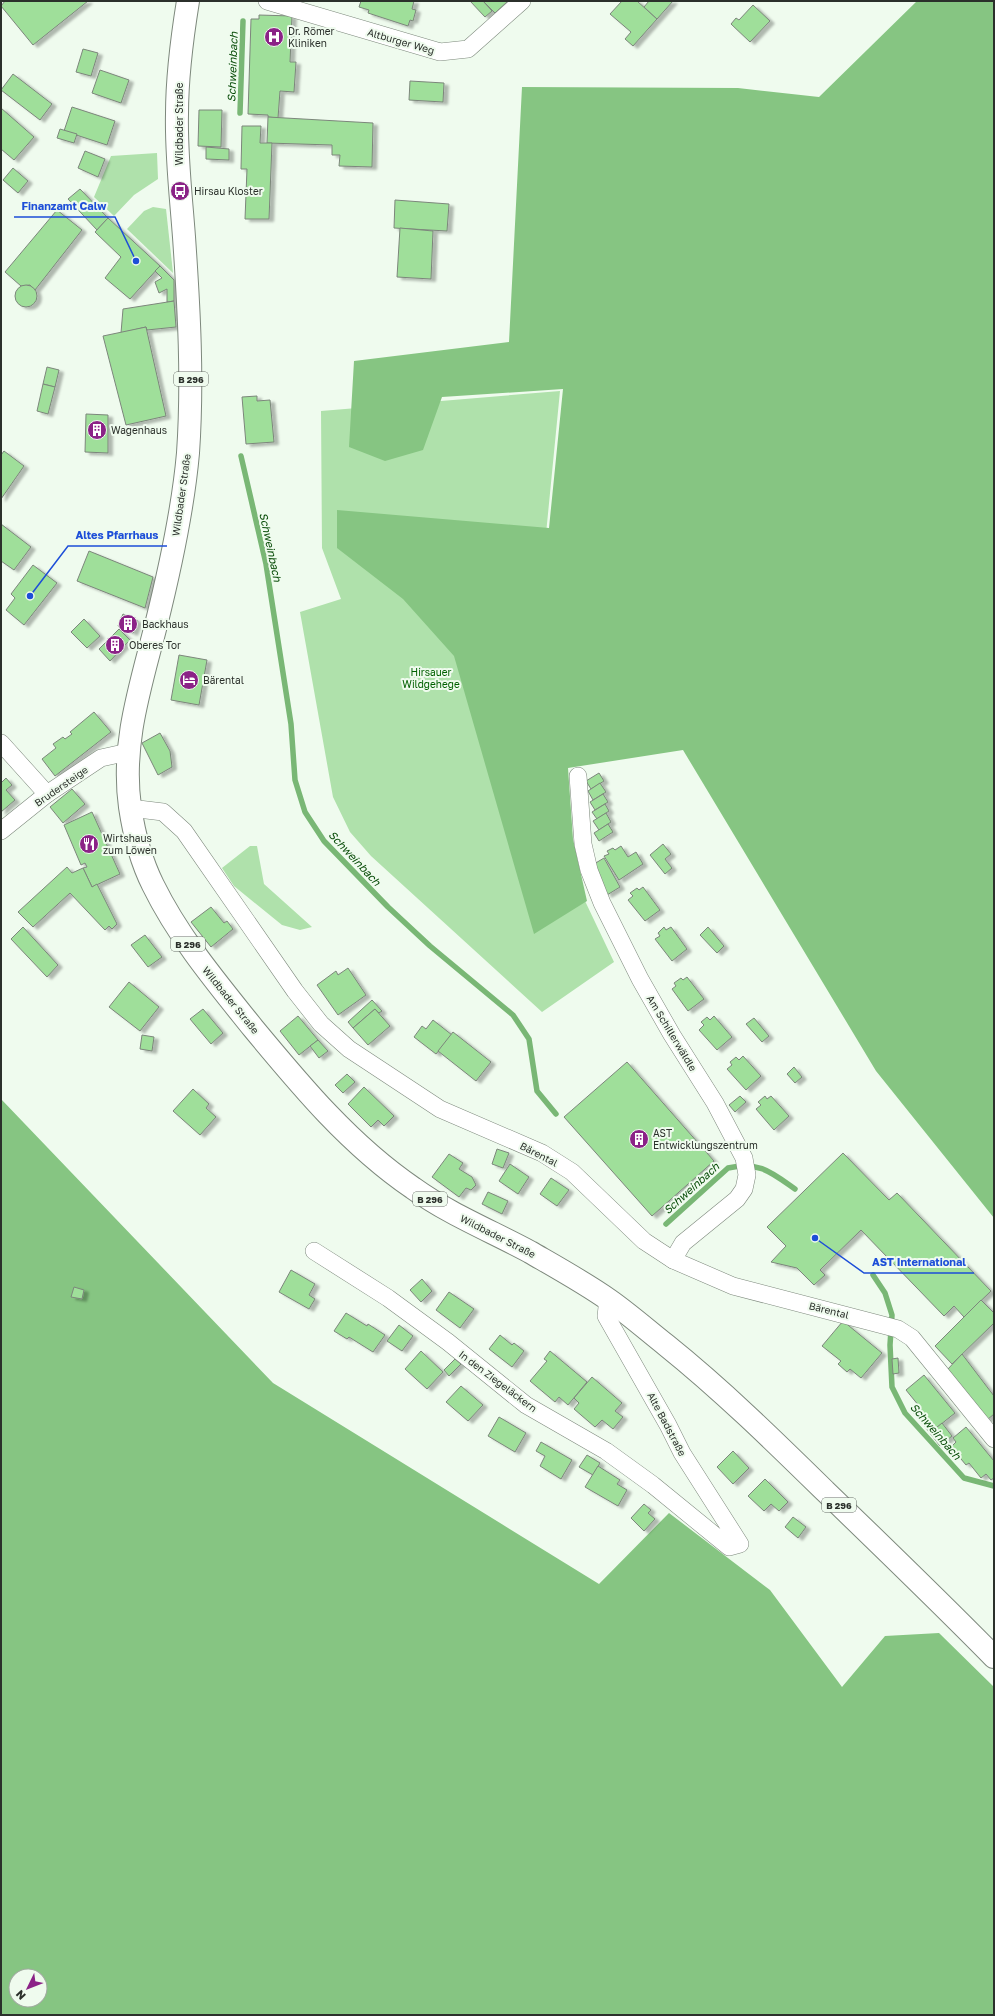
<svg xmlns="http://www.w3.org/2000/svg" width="995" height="2016" viewBox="0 0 995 2016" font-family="'Golos Text',sans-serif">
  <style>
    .green { fill: #afe1ab }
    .forest { fill: #86c582; fill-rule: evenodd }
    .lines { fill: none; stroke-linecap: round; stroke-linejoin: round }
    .stream { stroke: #79b775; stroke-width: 5.5 }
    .building { fill: #9fdf9a; stroke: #7c867b; filter: url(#shadow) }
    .street-casing { stroke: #7d887c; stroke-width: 18 }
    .primary-casing { stroke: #7d887c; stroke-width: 24 }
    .street { stroke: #fff; stroke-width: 17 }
    .primary { stroke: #fff; stroke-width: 22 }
    .labels { text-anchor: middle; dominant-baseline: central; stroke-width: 4; stroke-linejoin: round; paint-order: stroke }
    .shield { fill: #effbee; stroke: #666d66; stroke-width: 1 }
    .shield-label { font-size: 9px; font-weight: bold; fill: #2b302b }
    .poi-label { font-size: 10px; fill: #2b302b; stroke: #effbee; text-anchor: start }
    .street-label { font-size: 10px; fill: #2b302b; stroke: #effbee }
    .park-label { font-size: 10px; fill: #006001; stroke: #effbee }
    .water-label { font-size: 11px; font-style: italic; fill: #084c08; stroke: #effbee }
    .leader { fill: none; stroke: #1d4ed8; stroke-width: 1.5 }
    .callout-dot { fill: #1d4ed8; stroke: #effbee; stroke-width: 1.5 }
    .callout-label { font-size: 11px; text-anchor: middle; font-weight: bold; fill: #1d4ed8; stroke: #effbee; stroke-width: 4; stroke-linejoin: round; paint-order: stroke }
  </style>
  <defs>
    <filter id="shadow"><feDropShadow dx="4.5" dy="2.5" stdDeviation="1" flood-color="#0004"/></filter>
  </defs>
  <rect width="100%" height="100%" fill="#effbee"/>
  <g class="green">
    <polygon points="157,153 158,179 134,195 114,216 94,197 111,156"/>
    <polygon points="153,207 166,209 173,273 127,229 144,211"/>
    <polygon points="560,391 546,534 576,882 614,962 542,1012 371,856 350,832 333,797 300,612 341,599 322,548 321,411"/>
    <polygon points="250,846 257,846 264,884 312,927 300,930 282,925 234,886 222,868"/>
  </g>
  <g class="forest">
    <polygon points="917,1 994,1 994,1218 876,1071 683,750 568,768 573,839 587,901 534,934 454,656 403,599 337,548 337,510 549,528 563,389 442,397 423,450 385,461 349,447 354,361 509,342 522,87 738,88 819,97"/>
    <path d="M1,1099L273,1383L599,1584L669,1513L770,1590L842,1687L885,1636L939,1633L994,1687V2015H1ZM16,1976H40V2000H16Z"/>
  </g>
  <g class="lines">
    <g class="stream">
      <polyline points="240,113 243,21"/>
      <polyline points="241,456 266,564 291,724 295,780 305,812 324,841 388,907 430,946 513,1015 529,1039 537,1091 556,1114"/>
      <path d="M666,1224L728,1168C759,1161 771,1172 795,1189"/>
      <polyline points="873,1275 885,1293 892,1315 890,1345 892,1387 905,1413 964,1478 994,1486"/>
    </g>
  </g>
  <g class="building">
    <polygon points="5,1 88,1 33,45 1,6"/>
    <polygon points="361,1 414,1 412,9 416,10 413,21 410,20 408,26 368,13 369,10 359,7"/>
    <polygon points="470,1 483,1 492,11 485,17"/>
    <polygon points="483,1 508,1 495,13"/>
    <polygon points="622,1 637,1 657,19 633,46 625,39 631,32 610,14"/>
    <polygon points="649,1 673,1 657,19 644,7"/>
    <polygon points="753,5 770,21 750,42 731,24 736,18 739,20"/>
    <polygon points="259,15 292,16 290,62 296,62 294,92 280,91 278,118 268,117 268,115 248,114 251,19 259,19"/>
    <polygon points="83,49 98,53 91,76 76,72"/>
    <polygon points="100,70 129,80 121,103 92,93"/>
    <polygon points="13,74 52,104 40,120 1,90"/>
    <polygon points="410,81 444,83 443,102 409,100"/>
    <polygon points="72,107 115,121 107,145 64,131"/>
    <polygon points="1,108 34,137 14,160 1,149"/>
    <polygon points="199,110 222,110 221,147 198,146"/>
    <polygon points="268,117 373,123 372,167 339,166 340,155 332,155 332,145 267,143"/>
    <polygon points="242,126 261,126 260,143 272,143 269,219 245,219 247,169 241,169"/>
    <polygon points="60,129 77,134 74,143 57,138"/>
    <polygon points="206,147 229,149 229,160 206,159"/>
    <polygon points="85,151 105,159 98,177 78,168"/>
    <polygon points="13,168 28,181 18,193 3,180"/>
    <polygon points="80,189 108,218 97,230 68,199"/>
    <polygon points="395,200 449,204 447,231 394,228"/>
    <polygon points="57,210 82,230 35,290 30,285 21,286 5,272"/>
    <polygon points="108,218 160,266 130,299 105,278 121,257 95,232"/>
    <polygon points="400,228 433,231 431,279 397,277"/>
    <polygon points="160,266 174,280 174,301 167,302 167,289 159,293 155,282 162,278 155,271"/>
    <circle cx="26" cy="296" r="11"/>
    <polygon points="174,301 176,327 147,330 146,327 121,333 123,309"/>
    <polygon points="146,327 166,416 126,425 103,336"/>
    <polygon points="47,367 59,370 55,387 43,384"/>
    <polygon points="43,384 55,387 48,414 37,411"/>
    <polygon points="257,396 257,401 270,400 274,442 246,444 242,397"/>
    <polygon points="86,414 108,415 108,453 85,452"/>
    <polygon points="4,451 24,466 1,499 1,455"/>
    <polygon points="1,524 31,547 14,570 1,561"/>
    <polygon points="89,551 153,577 145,608 77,581"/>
    <polygon points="33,565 57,583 24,625 6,610 15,598 11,594"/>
    <polygon points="123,614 138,621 133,633 118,626"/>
    <polygon points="84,619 100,636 87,648 71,632"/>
    <polygon points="119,629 130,640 110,661 99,649"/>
    <polygon points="179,655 207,660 199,705 171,700"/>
    <polygon points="94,712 111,732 55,776 42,759 56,748 53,744 63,737 65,739 72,734 70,732"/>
    <polygon points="160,733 170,751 172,767 158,775 142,743"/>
    <polygon points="599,773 604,781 591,789 586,781"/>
    <polygon points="6,778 12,785 6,790 15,800 1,812 1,783"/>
    <polygon points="600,783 606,792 593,800 588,791"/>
    <polygon points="72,789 85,804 63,823 50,807"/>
    <polygon points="603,794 608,802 595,810 590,802"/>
    <polygon points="605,804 609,811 597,819 592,812"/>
    <polygon points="92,812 120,874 92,887 83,868 87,867 85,863 81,865 64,825"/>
    <polygon points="606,813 611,822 599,830 593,821"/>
    <polygon points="608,824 613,832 599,841 594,833"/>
    <polygon points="663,844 671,854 665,859 672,868 665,874 650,855"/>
    <polygon points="621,846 628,857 636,852 643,864 619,880 604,856 609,854 607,851 613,848 615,850"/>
    <polygon points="604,858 620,887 607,895 594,864"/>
    <polygon points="67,867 72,873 83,868 92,887 97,884 117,924 112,929 109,926 105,930 70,893 33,927 18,912"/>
    <polygon points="643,887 660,910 645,921 628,900 633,896 630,893 637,888 639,890"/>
    <polygon points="211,907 224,923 227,921 233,929 211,947 191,922"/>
    <polygon points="23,927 58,965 47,977 11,939"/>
    <polygon points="664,927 666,930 671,927 687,949 672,961 655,939 660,936 658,933"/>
    <polygon points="708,927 724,946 717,953 700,935"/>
    <polygon points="145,935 162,957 148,967 131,945"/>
    <polygon points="348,968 366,995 338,1015 317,985 336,971 338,975"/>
    <polygon points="687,977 704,999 688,1011 672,989 676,986 674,983 681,978 683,980"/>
    <polygon points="129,982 159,1007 140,1031 109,1007"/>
    <polygon points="372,1000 382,1011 379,1013 375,1009 353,1028 348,1022"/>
    <polygon points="203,1009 223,1033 211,1044 190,1019"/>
    <polygon points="375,1009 390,1026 368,1045 353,1028"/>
    <polygon points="298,1016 318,1040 299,1055 280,1031"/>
    <polygon points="714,1016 732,1037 717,1050 699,1030 704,1025 701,1022 707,1017 710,1020"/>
    <polygon points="754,1018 769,1036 762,1042 746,1024"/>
    <polygon points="433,1020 452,1035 436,1054 414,1037 422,1026 426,1029"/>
    <polygon points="453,1032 491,1062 476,1081 438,1051"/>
    <polygon points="142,1035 154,1037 152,1051 140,1049"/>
    <polygon points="318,1040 328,1051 319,1058 310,1046"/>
    <polygon points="743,1056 761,1076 746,1090 727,1069 732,1065 730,1062 736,1057 739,1060"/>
    <polygon points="627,1062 714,1161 652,1216 564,1117"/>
    <polygon points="794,1067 802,1077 795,1083 787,1074"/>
    <polygon points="347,1074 355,1082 343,1093 335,1085"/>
    <polygon points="364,1087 394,1116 384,1126 378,1120 371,1127 348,1104"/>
    <polygon points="193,1089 209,1104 206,1108 216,1117 200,1135 173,1111"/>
    <polygon points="740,1096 746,1102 735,1112 729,1105"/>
    <polygon points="765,1096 767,1099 771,1096 789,1116 774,1130 756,1109 761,1105 758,1102"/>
    <polygon points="497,1149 509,1153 503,1168 492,1164"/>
    <polygon points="843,1153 889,1200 897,1193 991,1291 964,1317 954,1306 944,1316 861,1230 820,1270 825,1275 814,1285 797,1268 771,1262 786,1246 767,1227"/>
    <polygon points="449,1154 463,1163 459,1169 472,1177 476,1185 471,1190 466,1188 459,1197 432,1177"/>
    <polygon points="510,1164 529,1177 518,1194 499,1181"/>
    <polygon points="551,1178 569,1190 557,1206 540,1194"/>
    <polygon points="488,1192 508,1201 502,1214 482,1204"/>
    <polygon points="291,1270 315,1284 309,1295 315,1299 309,1309 279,1292"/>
    <polygon points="422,1279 432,1291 421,1302 410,1290"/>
    <polygon points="74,1287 84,1290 82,1299 71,1297"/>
    <polygon points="449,1292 474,1309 460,1328 436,1310"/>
    <polygon points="981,1300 994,1313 994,1323 952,1364 935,1346"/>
    <polygon points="346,1313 367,1326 368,1324 385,1335 373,1352 349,1337 347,1339 334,1331"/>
    <polygon points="843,1321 882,1353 861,1378 850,1369 847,1372 838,1364 841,1361 822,1346"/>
    <polygon points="399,1325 413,1336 402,1351 387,1341"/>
    <polygon points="500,1335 512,1345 514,1343 524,1351 512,1367 489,1349"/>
    <polygon points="421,1351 443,1372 427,1389 405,1369"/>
    <polygon points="550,1351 587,1382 568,1405 559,1397 555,1402 530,1381 547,1361 544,1359"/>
    <polygon points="962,1354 994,1396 994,1414 987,1420 947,1370"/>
    <polygon points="898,1358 899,1373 893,1374 892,1359"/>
    <polygon points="455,1359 461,1364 449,1376 444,1370"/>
    <polygon points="924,1375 955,1413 930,1433 912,1411 919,1406 906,1390"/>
    <polygon points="592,1377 622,1403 615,1411 623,1417 613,1429 602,1420 595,1427 574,1409 579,1403 574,1398"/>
    <polygon points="461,1386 483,1405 468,1421 446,1402"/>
    <polygon points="499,1417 526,1433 515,1452 488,1436"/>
    <polygon points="942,1423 952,1436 940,1446 930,1433"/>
    <polygon points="966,1427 994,1461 994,1478 991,1480 986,1474 981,1478 969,1463 966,1465 951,1447 956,1442 953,1438"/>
    <polygon points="541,1442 572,1460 561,1479 540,1466 545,1456 536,1451"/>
    <polygon points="733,1451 749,1468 733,1484 717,1467"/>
    <polygon points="587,1455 600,1463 593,1475 579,1467"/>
    <polygon points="598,1466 620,1480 617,1484 627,1490 618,1506 585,1487"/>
    <polygon points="765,1479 788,1502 779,1511 771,1504 764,1511 748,1496"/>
    <polygon points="644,1504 651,1510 648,1513 655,1519 644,1531 631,1518"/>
    <polygon points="793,1517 806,1527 798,1538 785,1527"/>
  </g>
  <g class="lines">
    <defs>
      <g id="street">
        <polyline points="267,1 440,52 468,49 522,1"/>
        <polyline points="1,743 47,794"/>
        <polyline points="578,776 583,844 589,870 602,903 640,979 672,1035 715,1103 744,1158 747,1175 744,1189 737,1199 683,1243 673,1260"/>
        <polyline points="130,808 163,812 184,831 295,991 321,1024 349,1049 440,1109 542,1153 572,1172 644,1241 673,1260 733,1286 898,1329 912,1338 994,1439"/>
        <polyline points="1,831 47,794 101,758 128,752"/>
        <polyline points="314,1251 388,1298 448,1342 526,1405 606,1451 653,1485 729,1547 740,1544 682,1453 668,1425 606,1316 608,1299"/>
      </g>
      <path id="primary" d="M188,1C182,38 177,76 177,114C176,155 181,196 184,237C189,309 193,381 188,453C183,510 170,569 156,625C141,685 121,743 130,807C134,834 141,861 153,885C179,938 217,983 253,1028C301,1086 350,1145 413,1188C449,1214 491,1231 530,1252C556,1267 585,1283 609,1300C629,1314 647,1330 666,1345C722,1390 774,1441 825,1491C882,1546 939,1601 994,1657"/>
    </defs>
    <use href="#street" class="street-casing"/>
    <use href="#primary" class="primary-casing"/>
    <use href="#street" class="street"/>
    <use href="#primary" class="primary"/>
  </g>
  <defs>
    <symbol id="hospital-disc" viewBox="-11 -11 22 22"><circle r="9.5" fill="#8b2287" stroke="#effbee"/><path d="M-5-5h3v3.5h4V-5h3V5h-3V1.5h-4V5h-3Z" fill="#fff"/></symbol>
    <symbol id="bus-disc" viewBox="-11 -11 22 22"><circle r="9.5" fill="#8b2287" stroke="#effbee"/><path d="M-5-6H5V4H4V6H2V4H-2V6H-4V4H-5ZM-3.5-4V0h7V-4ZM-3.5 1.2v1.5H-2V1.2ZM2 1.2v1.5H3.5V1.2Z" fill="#fff"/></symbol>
    <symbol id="building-disc" viewBox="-11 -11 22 22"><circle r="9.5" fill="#8b2287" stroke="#effbee"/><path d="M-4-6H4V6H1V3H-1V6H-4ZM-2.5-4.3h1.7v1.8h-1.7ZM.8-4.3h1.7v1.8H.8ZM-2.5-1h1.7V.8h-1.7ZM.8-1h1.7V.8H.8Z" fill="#fff"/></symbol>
    <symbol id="hotel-disc" viewBox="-11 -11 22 22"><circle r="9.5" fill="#8b2287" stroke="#effbee"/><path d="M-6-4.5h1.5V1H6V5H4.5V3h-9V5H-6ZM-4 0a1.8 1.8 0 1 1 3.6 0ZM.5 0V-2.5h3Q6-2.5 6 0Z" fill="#fff"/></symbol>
    <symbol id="restaurant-disc" viewBox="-11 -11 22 22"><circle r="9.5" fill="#8b2287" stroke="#effbee"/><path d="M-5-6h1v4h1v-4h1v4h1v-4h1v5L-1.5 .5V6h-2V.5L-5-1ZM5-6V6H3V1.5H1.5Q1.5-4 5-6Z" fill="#fff"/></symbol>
  </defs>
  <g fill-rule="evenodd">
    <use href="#hospital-disc" x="263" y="26" width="22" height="22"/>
    <use href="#bus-disc" x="169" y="180" width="22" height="22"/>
    <use href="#building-disc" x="86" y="419" width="22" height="22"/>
    <use href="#building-disc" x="117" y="613" width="22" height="22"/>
    <use href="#building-disc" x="104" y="634" width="22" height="22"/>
    <use href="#hotel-disc" x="178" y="669" width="22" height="22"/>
    <use href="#restaurant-disc" x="78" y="833" width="22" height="22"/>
    <use href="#building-disc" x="628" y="1128" width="22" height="22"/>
  </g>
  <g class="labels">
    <g class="shield">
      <rect x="174" y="372" width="34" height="14" rx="3"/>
      <rect x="171" y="937" width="34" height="14" rx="3"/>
      <rect x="413" y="1192" width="34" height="14" rx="3"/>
      <rect x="822" y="1498" width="34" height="14" rx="3"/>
    </g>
    <g class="shield-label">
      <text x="191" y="379">B 296</text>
      <text x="188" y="944">B 296</text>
      <text x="430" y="1199">B 296</text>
      <text x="839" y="1505">B 296</text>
    </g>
    <g class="poi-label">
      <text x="288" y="31">Dr. Römer<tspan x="288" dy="12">Kliniken</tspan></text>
      <text x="194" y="191">Hirsau Kloster</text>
      <text x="111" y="430">Wagenhaus</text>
      <text x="142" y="624">Backhaus</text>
      <text x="129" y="645">Oberes Tor</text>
      <text x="203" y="680">Bärental</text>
      <text x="103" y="838">Wirtshaus<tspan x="103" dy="12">zum Löwen</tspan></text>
      <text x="653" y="1133">AST<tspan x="653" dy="12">Entwicklungszentrum</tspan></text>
    </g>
    <g class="street-label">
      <text transform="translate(401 41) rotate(16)">Altburger Weg</text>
      <text transform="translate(179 124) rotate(-90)">Wildbader Straße</text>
      <text transform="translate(181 495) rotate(-82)">Wildbader Straße</text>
      <text transform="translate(61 786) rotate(-35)">Brudersteige</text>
      <text transform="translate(231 1000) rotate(51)">Wildbader Straße</text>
      <text transform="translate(672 1033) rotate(59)">Am Schillerwäldle</text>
      <text transform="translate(539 1154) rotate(27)">Bärental</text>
      <text transform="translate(498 1236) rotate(27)">Wildbader Straße</text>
      <text transform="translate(829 1310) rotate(14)">Bärental</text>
      <text transform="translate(498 1381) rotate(37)">In den Ziegeläckern</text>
      <text transform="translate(667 1424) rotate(62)">Alte Badstraße</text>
    </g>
    <g class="park-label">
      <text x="431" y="672">Hirsauer<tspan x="431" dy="12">Wildgehege</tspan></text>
    </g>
    <g class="water-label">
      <text transform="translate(232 67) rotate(-88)">Schweinbach</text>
      <text transform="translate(271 547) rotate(78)">Schweinbach</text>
      <text transform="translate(355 858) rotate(47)">Schweinbach</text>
      <text transform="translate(691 1188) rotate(-42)">Schweinbach</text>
      <text transform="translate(936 1431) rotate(49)">Schweinbach</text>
    </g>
  </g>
  <path class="leader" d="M136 261L115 217H14M30 596L68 546H167M815 1238L864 1273H974"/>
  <g class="callout-dot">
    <circle cx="136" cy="261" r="4"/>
    <circle cx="30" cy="596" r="4"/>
    <circle cx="815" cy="1238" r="4"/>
  </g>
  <g class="callout-label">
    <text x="64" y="210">Finanzamt Calw</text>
    <text x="117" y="539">Altes Pfarrhaus</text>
    <text x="919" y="1266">AST International</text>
  </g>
  <rect width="995" height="2016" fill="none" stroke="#2b302b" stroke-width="4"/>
  <g transform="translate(28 1988) rotate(227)"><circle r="19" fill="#effbee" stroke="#a1aaa0"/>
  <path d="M0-3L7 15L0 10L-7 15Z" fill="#8b2287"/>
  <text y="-6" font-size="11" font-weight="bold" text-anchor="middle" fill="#2b302b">N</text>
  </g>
</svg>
